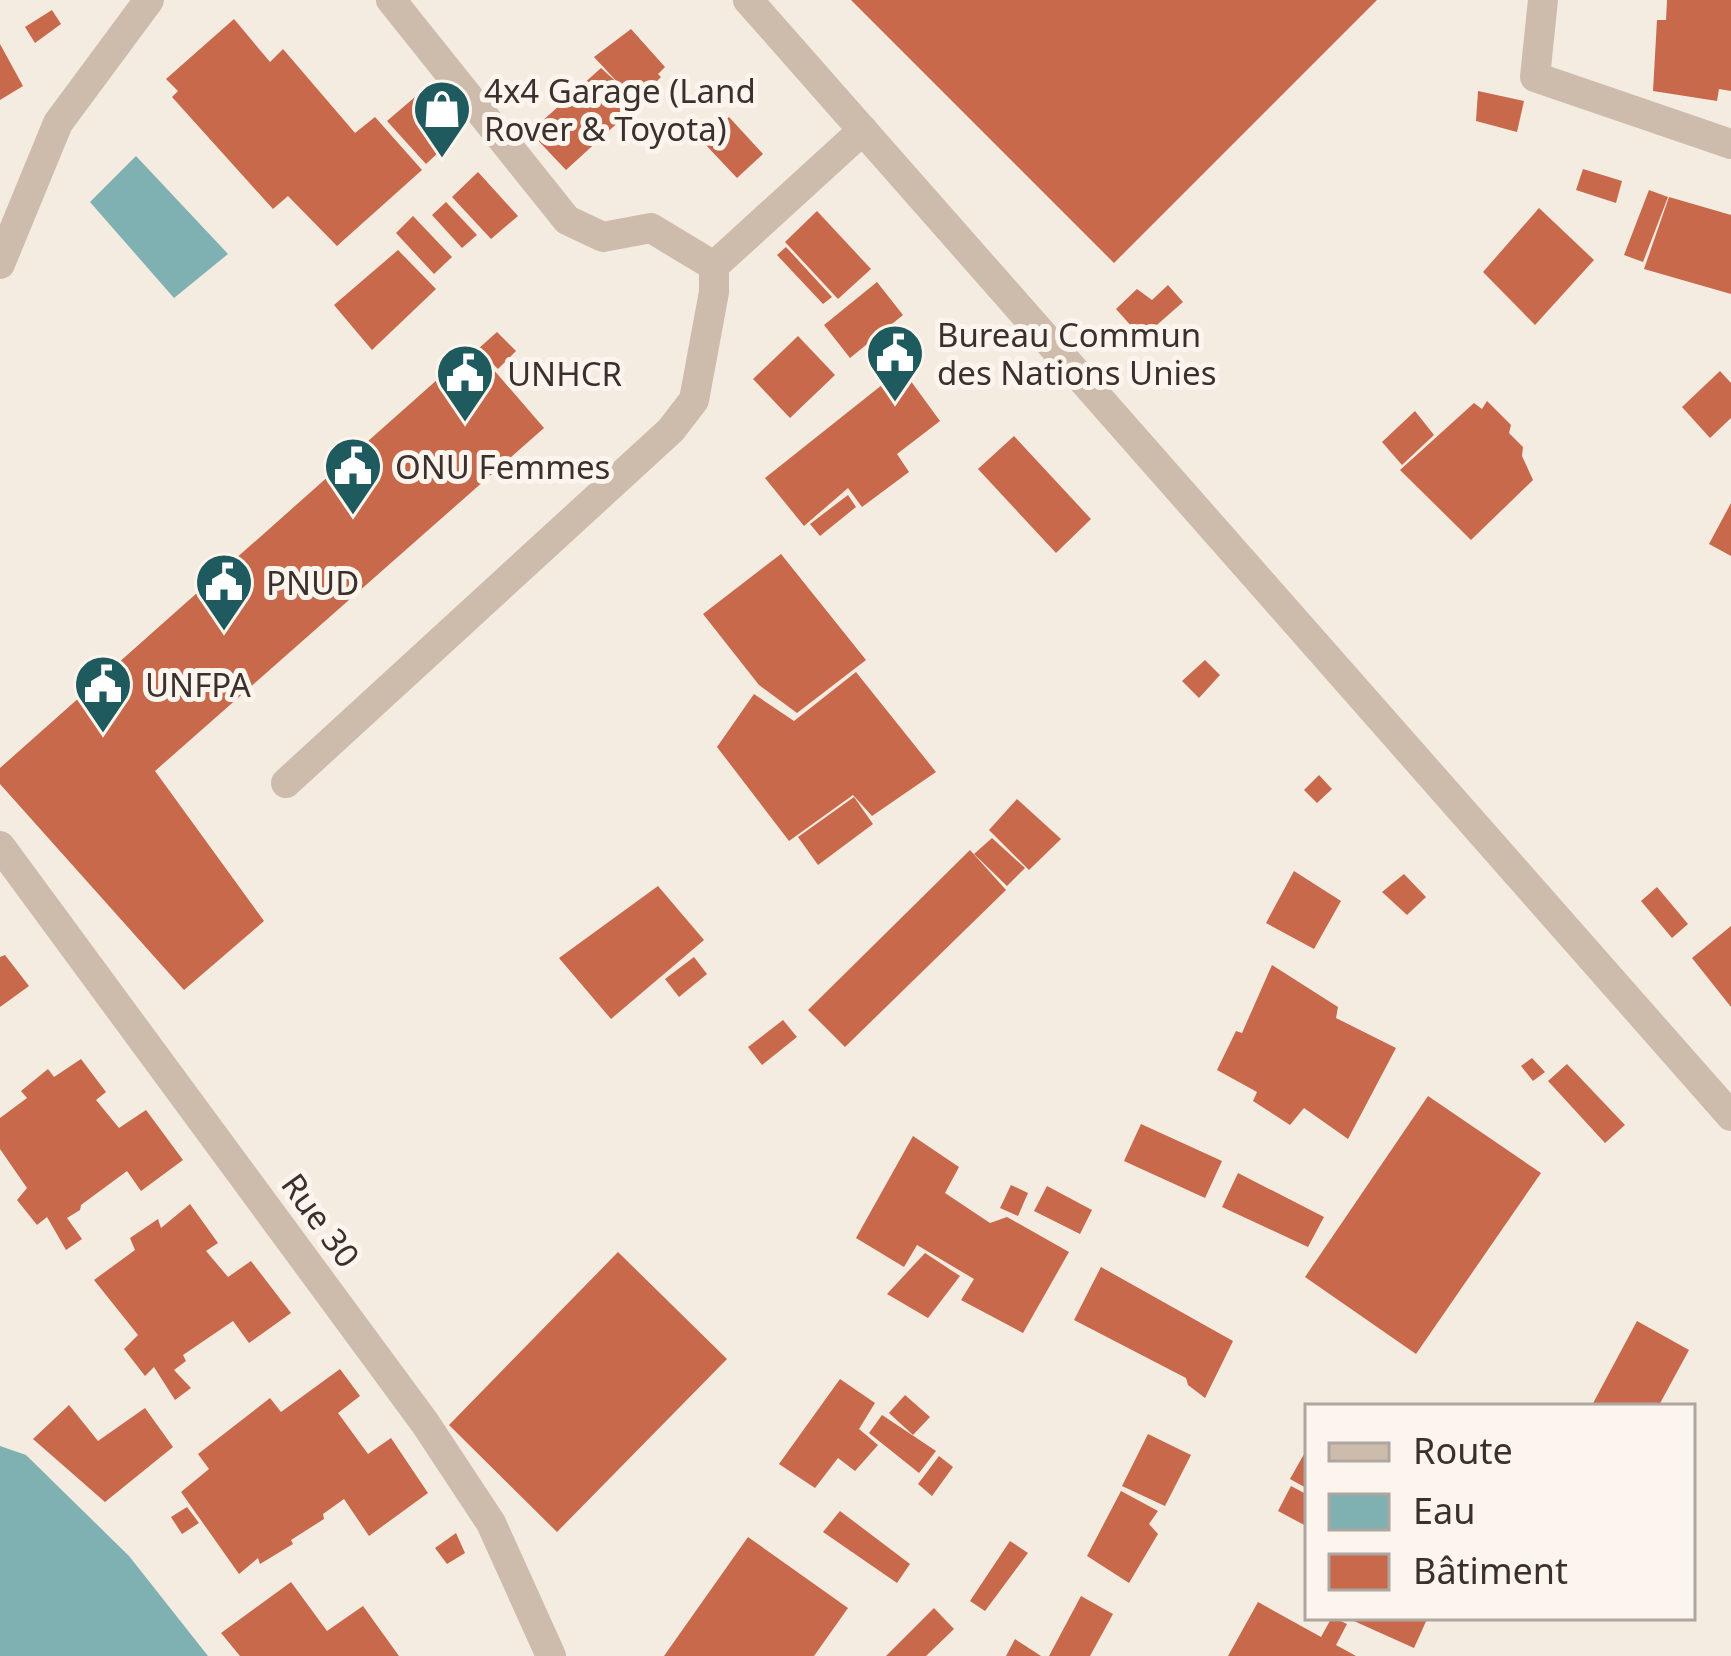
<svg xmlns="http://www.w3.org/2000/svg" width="1731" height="1656" viewBox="0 0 1731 1656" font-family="'Noto Sans',sans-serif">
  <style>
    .water { fill: #7fb0b2 }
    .building { fill: #c8694b }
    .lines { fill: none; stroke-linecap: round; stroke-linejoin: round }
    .lane { stroke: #cdbbac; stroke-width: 30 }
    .street { stroke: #cdbbac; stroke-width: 30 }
    .labels { text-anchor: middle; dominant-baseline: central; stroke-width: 10; stroke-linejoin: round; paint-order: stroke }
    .poi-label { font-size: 33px; fill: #3b302b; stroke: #fbf5ee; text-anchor: start }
    .street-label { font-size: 33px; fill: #3b302b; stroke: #fbf5ee }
  </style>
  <rect width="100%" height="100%" fill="#f4ebe1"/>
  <g class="water">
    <polygon points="136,156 228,254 174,298 90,202"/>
    <polygon points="0,1446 26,1455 129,1556 208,1656 0,1656"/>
  </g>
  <g class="building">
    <polygon points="851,0 1377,0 1114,263"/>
    <polygon points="1667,0 1731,0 1731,91 1719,89 1717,101 1653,91 1657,20 1666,20"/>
    <polygon points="52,10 61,24 35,43 25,27"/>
    <polygon points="234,19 270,62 283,49 355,133 375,117 422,170 337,246 288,196 273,209 172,97 178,91 166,79"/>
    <polygon points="631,29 665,67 658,74 661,77 644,94 640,90 631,100 636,106 566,170 530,132 601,68 621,86 594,57"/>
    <polygon points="0,44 23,86 0,100"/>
    <polygon points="1478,91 1524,101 1517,132 1476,121"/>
    <polygon points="415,97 451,141 426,164 387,121"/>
    <polygon points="729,117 763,154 737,178 703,142"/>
    <polygon points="1583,169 1622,181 1616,203 1576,190"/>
    <polygon points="478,172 518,216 491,239 452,197"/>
    <polygon points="1649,190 1668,197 1643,262 1624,255"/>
    <polygon points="1669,197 1731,215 1731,294 1644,269"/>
    <polygon points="446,202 477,235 462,248 432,215"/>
    <polygon points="1539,208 1594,260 1535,325 1483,272"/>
    <polygon points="817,211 871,269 838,299 785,242"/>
    <polygon points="413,216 452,257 434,274 396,233"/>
    <polygon points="786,247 832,297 823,304 777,255"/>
    <polygon points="398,250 436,289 372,350 334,305"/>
    <polygon points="877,282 903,315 850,358 824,325"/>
    <polygon points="1168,285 1183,302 1142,338 1116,309 1137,289 1152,300"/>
    <polygon points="497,332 516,351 498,369 478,349"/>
    <polygon points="798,336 835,375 790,418 753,379"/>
    <polygon points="474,347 544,428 155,771 264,921 184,990 0,784 0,768"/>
    <polygon points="902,369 940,421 897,454 909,472 862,507 848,488 804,526 765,478"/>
    <polygon points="1720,371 1731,383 1731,418 1710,438 1682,407"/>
    <polygon points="1487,401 1511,425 1509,433 1523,447 1522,456 1533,480 1471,540 1400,470 1474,403 1482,409"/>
    <polygon points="1415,411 1434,435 1402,465 1382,442"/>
    <polygon points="1014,436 1091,519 1056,553 978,469"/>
    <polygon points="848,495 856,507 820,536 810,524"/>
    <polygon points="1731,503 1731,556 1709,544"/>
    <polygon points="781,554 866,660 797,713 759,685 703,614"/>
    <polygon points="1205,660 1220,675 1199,698 1182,681"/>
    <polygon points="856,672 936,772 872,816 853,795 789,841 717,747 754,694 794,721"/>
    <polygon points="1319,775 1332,789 1317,803 1304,790"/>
    <polygon points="854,797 873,824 818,865 798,837"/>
    <polygon points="1017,799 1061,839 1029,870 989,830"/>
    <polygon points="992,838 1025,868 1007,886 974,854"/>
    <polygon points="970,850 1006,890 845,1047 808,1010"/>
    <polygon points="1294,871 1341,901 1314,949 1266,923"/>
    <polygon points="1404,874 1426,897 1407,915 1382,892"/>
    <polygon points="658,886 704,940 611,1019 559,958"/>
    <polygon points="1657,887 1688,924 1672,938 1641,901"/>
    <polygon points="1731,926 1731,1007 1692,958"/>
    <polygon points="5,955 29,986 0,1007 0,957"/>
    <polygon points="694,957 707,974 679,997 665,979"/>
    <polygon points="1272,965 1338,1007 1336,1018 1396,1048 1348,1139 1304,1108 1290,1125 1253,1101 1257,1092 1217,1070 1236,1031 1242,1033"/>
    <polygon points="783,1020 797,1037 762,1065 748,1047"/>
    <polygon points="1532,1058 1545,1072 1533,1081 1521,1066"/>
    <polygon points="81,1059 106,1092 96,1100 119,1128 146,1110 183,1160 141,1191 127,1171 81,1205 80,1210 67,1218 82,1239 66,1250 47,1217 37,1225 17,1200 27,1188 0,1149 0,1118 27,1098 21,1091 48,1069 54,1077"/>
    <polygon points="1567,1064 1625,1125 1605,1143 1548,1081"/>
    <polygon points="1428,1096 1541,1173 1416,1354 1305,1277"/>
    <polygon points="1141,1124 1222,1161 1205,1198 1124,1161"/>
    <polygon points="913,1136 959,1167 945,1193 990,1223 1007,1217 1069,1252 1023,1333 961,1300 974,1279 917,1245 904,1267 856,1238"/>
    <polygon points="1238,1173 1324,1217 1308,1247 1222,1207"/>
    <polygon points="1011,1185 1028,1193 1018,1216 1000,1208"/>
    <polygon points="1047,1186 1092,1210 1080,1234 1034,1211"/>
    <polygon points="190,1204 218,1243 206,1251 228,1277 251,1261 291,1313 249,1343 233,1321 183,1355 186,1361 174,1370 191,1388 175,1400 154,1367 145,1376 124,1349 138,1335 94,1280 135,1250 130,1238 158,1219 161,1228"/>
    <polygon points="618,1252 727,1359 557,1532 449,1425"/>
    <polygon points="925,1253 960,1276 928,1318 887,1294"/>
    <polygon points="1101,1267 1233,1341 1205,1398 1188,1385 1186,1378 1074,1320"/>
    <polygon points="1637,1321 1689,1350 1658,1407 1591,1407"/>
    <polygon points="340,1369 360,1396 338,1413 368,1454 391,1438 428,1493 369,1536 344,1499 323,1514 324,1519 291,1540 293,1544 260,1564 258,1558 239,1574 181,1492 209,1469 198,1454 270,1398 281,1412"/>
    <polygon points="840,1379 875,1403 859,1429 878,1445 855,1471 838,1458 815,1488 779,1464"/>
    <polygon points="905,1395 930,1417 913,1435 889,1413"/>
    <polygon points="69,1405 98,1441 145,1408 173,1447 105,1502 33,1439"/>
    <polygon points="882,1415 936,1451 919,1473 869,1433"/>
    <polygon points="1148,1434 1191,1455 1165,1506 1122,1486"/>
    <polygon points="1308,1447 1308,1489 1290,1479"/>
    <polygon points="939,1456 953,1467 932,1496 918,1484"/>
    <polygon points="1291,1486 1308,1495 1308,1527 1278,1511"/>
    <polygon points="1121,1491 1158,1511 1149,1524 1158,1534 1129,1583 1087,1556"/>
    <polygon points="187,1507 199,1523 182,1534 171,1517"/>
    <polygon points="840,1511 910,1564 897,1583 823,1532"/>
    <polygon points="456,1533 465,1553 447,1564 435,1548"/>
    <polygon points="748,1537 848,1608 814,1656 664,1656"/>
    <polygon points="1010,1541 1028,1553 985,1611 970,1601"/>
    <polygon points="291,1582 327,1631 363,1606 399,1656 240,1656 221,1633"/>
    <polygon points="1081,1596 1113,1614 1090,1656 1049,1656"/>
    <polygon points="1258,1602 1321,1637 1332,1617 1347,1624 1336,1645 1356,1656 1228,1656"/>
    <polygon points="934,1608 954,1629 926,1656 886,1656"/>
    <polygon points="1345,1617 1428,1617 1414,1648"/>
    <polygon points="1015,1639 1041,1656 1006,1656"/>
  </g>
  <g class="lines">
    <g class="lane">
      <polyline points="391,0 567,220 603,237 651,228 714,266"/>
      <polyline points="0,264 58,123 149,0"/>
      <polyline points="286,783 671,430 694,400 714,292 714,266 863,130"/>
    </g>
    <g class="street">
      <polyline points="748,0 1731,1116"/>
      <polyline points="1543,0 1535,77 1731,144"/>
      <polyline points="0,846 425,1423 491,1523 551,1656"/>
    </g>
  </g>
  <defs>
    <symbol id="shop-pin" viewBox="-11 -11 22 30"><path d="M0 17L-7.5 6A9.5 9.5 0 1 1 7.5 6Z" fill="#1f5a5e" stroke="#fbf5ee"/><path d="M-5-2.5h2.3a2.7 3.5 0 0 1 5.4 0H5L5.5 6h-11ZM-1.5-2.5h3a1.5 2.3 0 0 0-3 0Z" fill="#fff"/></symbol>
    <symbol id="civic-pin" viewBox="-11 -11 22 30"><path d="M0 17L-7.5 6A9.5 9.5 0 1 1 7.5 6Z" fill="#1f5a5e" stroke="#fbf5ee"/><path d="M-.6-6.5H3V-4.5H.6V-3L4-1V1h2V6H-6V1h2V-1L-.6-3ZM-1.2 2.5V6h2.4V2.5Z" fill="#fff"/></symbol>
  </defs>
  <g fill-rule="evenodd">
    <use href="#shop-pin" x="409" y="76" width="66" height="90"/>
    <use href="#civic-pin" x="862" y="320" width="66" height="90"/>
    <use href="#civic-pin" x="432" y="340" width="66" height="90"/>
    <use href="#civic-pin" x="320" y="433" width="66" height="90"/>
    <use href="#civic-pin" x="191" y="549" width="66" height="90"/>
    <use href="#civic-pin" x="70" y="651" width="66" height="90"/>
  </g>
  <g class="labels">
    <g class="poi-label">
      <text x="484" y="90">4x4 Garage (Land<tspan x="484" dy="38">Rover &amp; Toyota)</tspan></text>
      <text x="937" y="334">Bureau Commun<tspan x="937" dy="38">des Nations Unies</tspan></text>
      <text x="507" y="373">UNHCR</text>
      <text x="395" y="466">ONU Femmes</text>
      <text x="266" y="582">PNUD</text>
      <text x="145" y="684">UNFPA</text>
    </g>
    <g class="street-label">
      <text transform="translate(321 1220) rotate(54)">Rue 30</text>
    </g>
  </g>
  <rect x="1305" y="1404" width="390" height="216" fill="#fbf5ee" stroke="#aea6a0" stroke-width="3"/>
  <rect x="1329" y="1443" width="60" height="18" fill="#cdbbac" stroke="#aea6a0" stroke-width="3"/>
  <text x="1413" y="1464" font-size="36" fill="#3b302b">Route</text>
  <rect x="1329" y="1494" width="60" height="36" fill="#7fb0b2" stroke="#aea6a0" stroke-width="3"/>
  <text x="1413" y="1524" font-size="36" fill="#3b302b">Eau</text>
  <rect x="1329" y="1554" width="60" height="36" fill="#c8694b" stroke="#aea6a0" stroke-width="3"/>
  <text x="1413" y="1584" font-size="36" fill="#3b302b">Bâtiment</text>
</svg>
